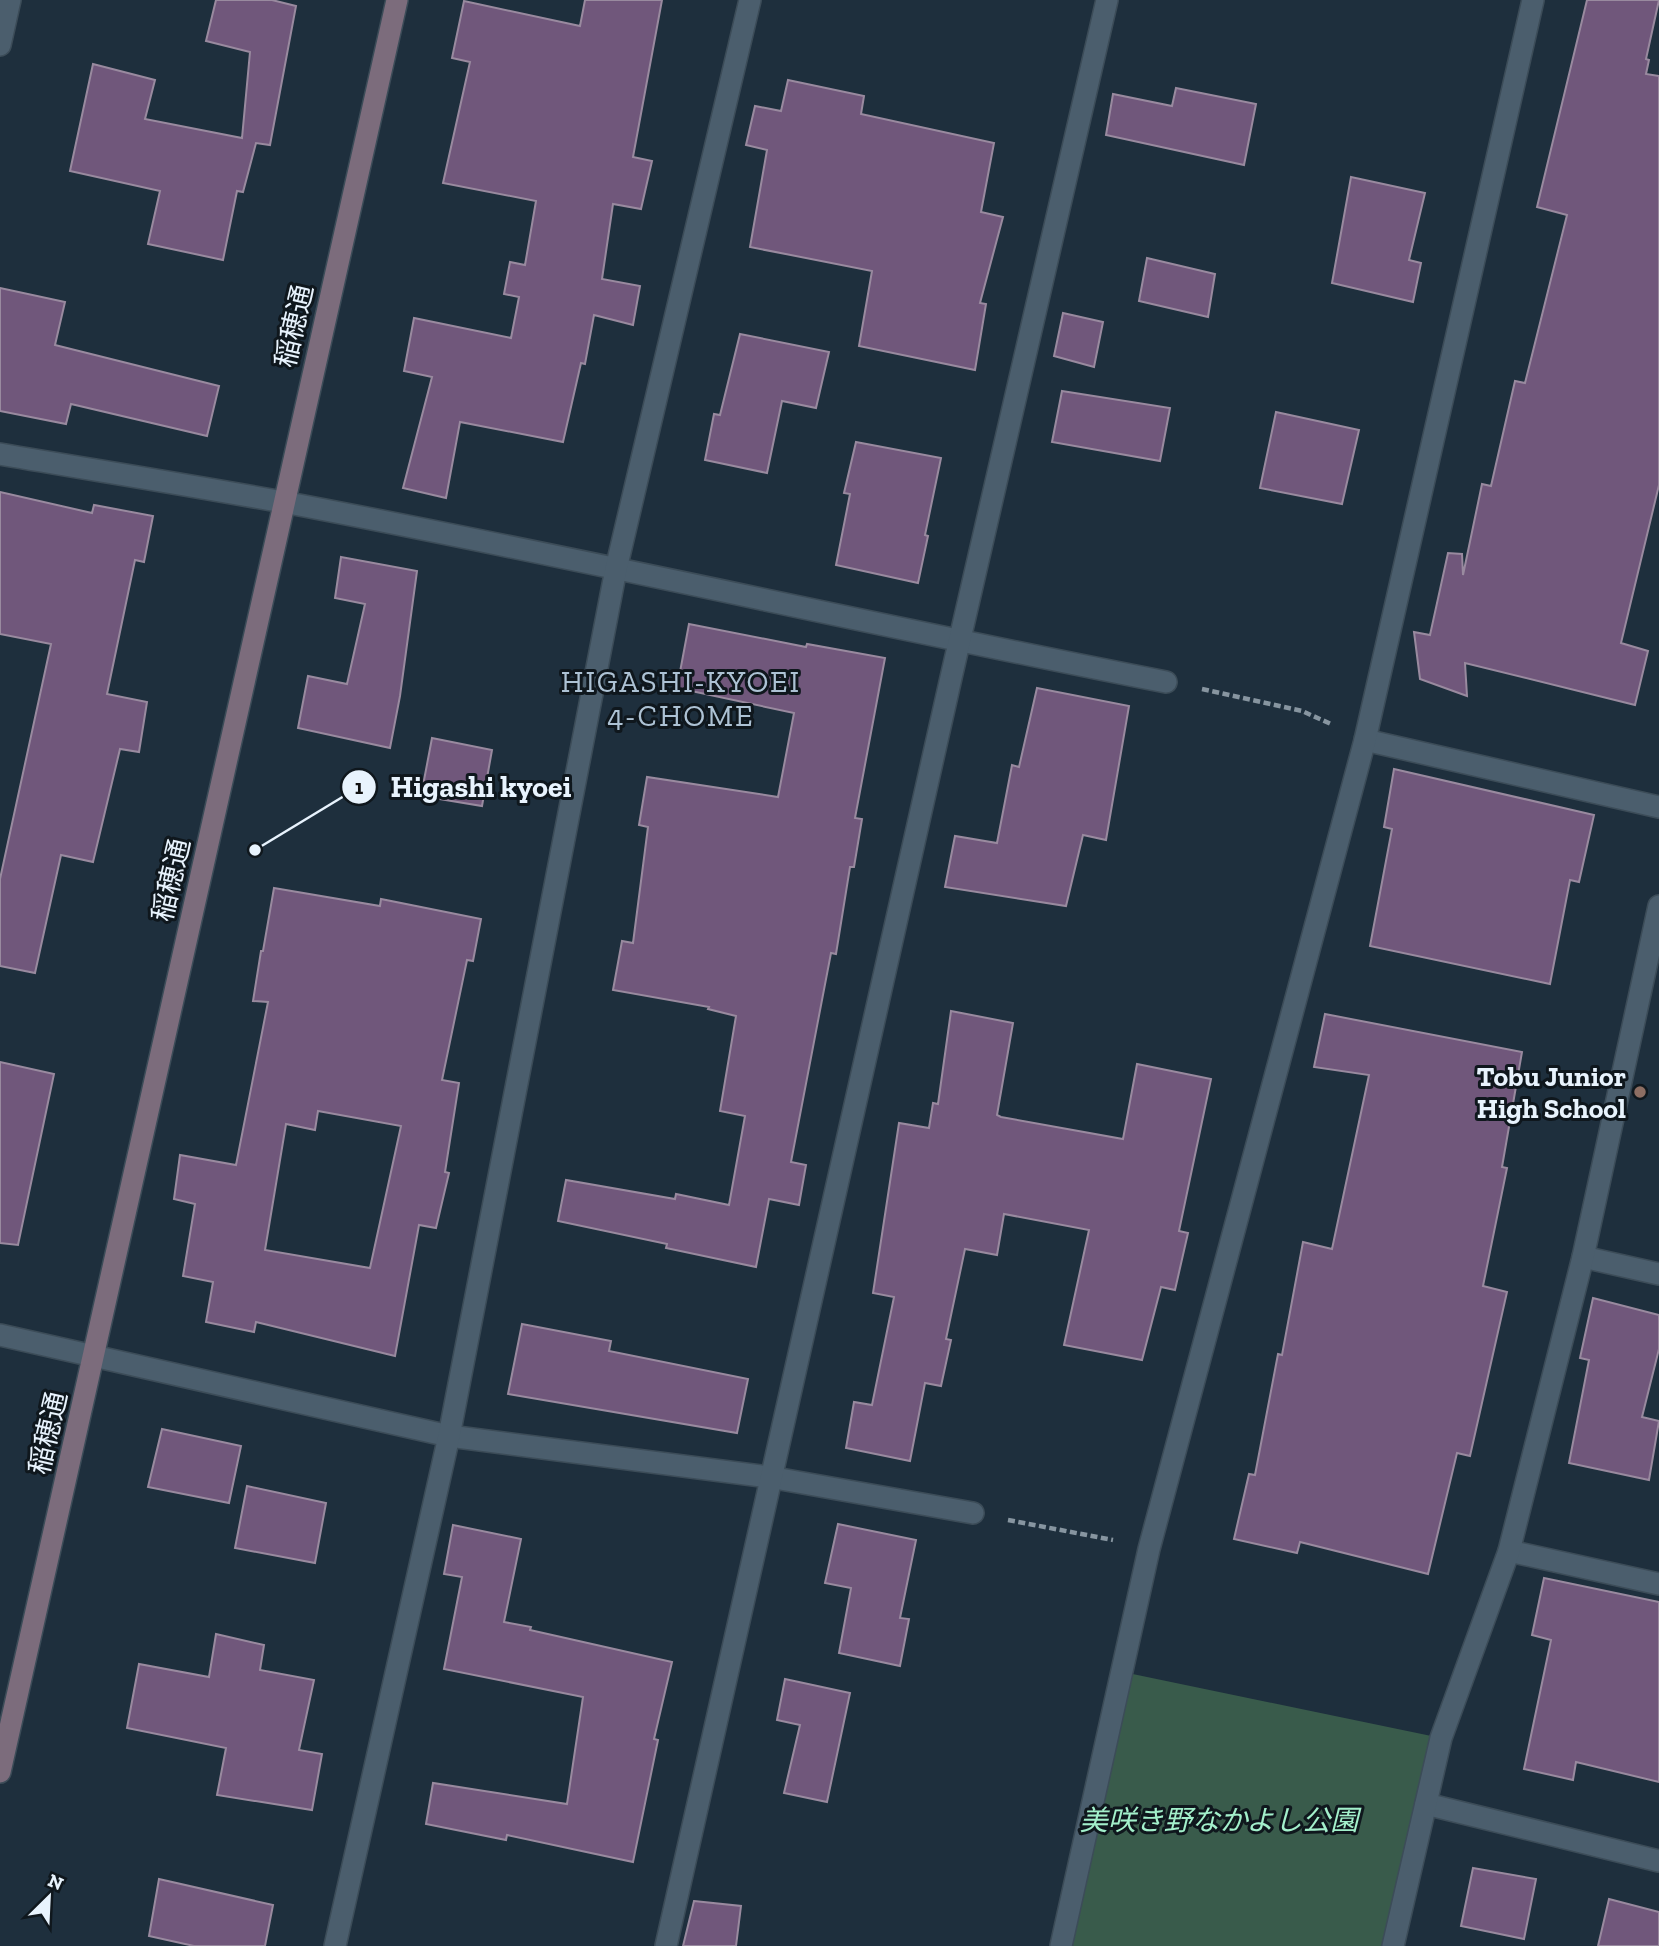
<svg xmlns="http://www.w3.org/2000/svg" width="1659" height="1946" viewBox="0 0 1659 1946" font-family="'Zilla Slab','Noto Sans JP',serif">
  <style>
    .green { fill: #395b4b }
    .building { fill: #70577b; stroke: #998a9f; stroke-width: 2; fill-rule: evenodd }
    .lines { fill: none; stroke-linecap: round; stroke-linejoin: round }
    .street-casing { stroke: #3c4c58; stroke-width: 24 }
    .secondary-casing { stroke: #3c4c58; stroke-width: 24 }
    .path { stroke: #8795a0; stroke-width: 4.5; stroke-dasharray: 7 3.5; stroke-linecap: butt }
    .street { stroke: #4b5e6d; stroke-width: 21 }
    .secondary { stroke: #7c6c7c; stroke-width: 21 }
    .education-dot { fill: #8d6e63; stroke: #0f171d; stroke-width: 2.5 }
    .labels { text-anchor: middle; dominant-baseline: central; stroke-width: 6; stroke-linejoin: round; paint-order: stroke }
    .street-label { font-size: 28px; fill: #e8f3fd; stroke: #0f171d }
    .poi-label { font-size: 28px; font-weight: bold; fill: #e8f3fd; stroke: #0f171d; text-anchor: end }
    .park-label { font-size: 28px; font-style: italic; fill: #a3f0cb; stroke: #0f171d }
    .neighbourhood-label { font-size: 30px; letter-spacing: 2px; fill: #adc2d4; stroke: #0f171d }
    .leader { fill: none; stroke: #e8f3fd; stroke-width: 2.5 }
    .callout-dot { fill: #e8f3fd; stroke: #0f171d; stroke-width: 2.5 }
    .mark-label { font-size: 21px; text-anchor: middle; font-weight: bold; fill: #111 }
    .callout-label { font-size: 30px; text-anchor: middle; font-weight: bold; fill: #e8f3fd; stroke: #0f171d; stroke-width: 6; stroke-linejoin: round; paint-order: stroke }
  </style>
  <rect width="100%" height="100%" fill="#1e2f3d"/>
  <polygon class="green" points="1123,1672 1441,1738 1393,1946 1061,1946"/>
  <g class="building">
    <polygon points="216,0 272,0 296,6 270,145 256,143 243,192 237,191 223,260 148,244 160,191 70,171 93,64 155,80 145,119 242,138 250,52 206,41"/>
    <polygon points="585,0 662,0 633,157 652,161 641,209 613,204 602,279 640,286 633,325 594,315 585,364 581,363 563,442 460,422 446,498 403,488 432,377 404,371 414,318 511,338 519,297 504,294 510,262 525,265 536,201 443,183 470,62 452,58 464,1 580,26"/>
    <polygon points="1587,0 1659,0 1646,59 1649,60 1646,74 1659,76 1659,485 1621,643 1648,651 1635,705 1465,663 1467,696 1420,679 1414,632 1430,635 1448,553 1462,554 1463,575 1482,484 1491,486 1515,381 1525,383 1567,215 1537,207"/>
    <polygon points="788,80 864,96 861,114 994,143 981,212 1003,217 980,303 986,304 975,370 859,346 872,271 750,247 767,150 746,145 755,106 781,111"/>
    <polygon points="1176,88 1256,104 1244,165 1106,135 1113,94 1172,106"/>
    <polygon points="1351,177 1425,193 1409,260 1421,263 1413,302 1332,283"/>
    <polygon points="1147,258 1215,274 1208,317 1139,301"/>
    <polygon points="0,288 65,302 55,345 219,386 207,436 71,404 66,424 0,411"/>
    <polygon points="1063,313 1103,322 1094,367 1054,356"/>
    <polygon points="740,334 829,352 816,408 782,401 767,473 705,460 714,414 720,415"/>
    <polygon points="1062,391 1170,408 1160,461 1052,442"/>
    <polygon points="1276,412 1359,430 1342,504 1260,488"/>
    <polygon points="856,442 941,458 925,535 928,536 918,583 836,565 850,494 844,493"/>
    <polygon points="0,492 92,513 94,505 153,516 144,562 135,560 107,694 147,702 139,752 120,749 93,862 61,855 35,973 0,966 0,879 51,644 0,634"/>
    <polygon points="341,557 417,571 400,696 390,748 298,728 308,676 347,684 365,604 335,598"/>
    <polygon points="689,624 806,647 807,644 885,658 855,818 862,819 854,867 850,867 836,954 831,953 791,1162 806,1165 799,1205 769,1199 756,1267 666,1248 667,1244 558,1221 566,1180 675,1199 676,1194 729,1205 745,1116 720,1111 736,1016 708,1009 709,1007 613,990 622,941 633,943 648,827 639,825 647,777 778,797 794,713 677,688"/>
    <polygon points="1037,688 1129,706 1106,840 1083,835 1066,906 945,887 955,836 997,843 1012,765 1019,767"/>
    <polygon points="432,738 492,750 482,806 421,796"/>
    <polygon points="1394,769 1594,815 1579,882 1570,880 1550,984 1370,946 1392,829 1384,827"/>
    <path d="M274,888L380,906L381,899L481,919L473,961L467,960L442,1080L459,1083L445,1172L449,1173L436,1228L419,1225L395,1356L256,1322L254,1332L206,1322L213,1282L183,1276L195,1204L174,1199L180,1155L236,1165L268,1002L253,1001L261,951H263ZM318,1111L401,1126L370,1268L265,1250L286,1124L315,1130Z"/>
    <polygon points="951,1011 1013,1023 997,1115 1001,1117 1123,1139 1137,1064 1211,1079 1179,1231 1188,1233 1175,1290 1161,1287 1142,1360 1064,1345 1089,1230 1004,1214 997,1255 965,1249 946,1339 951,1340 941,1386 925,1383 910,1461 846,1448 854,1402 872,1405 894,1297 873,1293 899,1123 929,1128 933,1103 938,1104"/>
    <polygon points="1325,1014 1522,1052 1502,1167 1507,1168 1483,1286 1507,1292 1470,1456 1457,1453 1428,1574 1300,1542 1297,1553 1234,1539 1249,1474 1255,1475 1278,1354 1282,1355 1303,1242 1332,1249 1369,1075 1314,1067"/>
    <polygon points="0,1062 54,1074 18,1245 0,1243"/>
    <polygon points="1593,1298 1659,1315 1659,1349 1642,1417 1659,1421 1649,1480 1569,1463 1589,1360 1580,1358"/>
    <polygon points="522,1324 611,1341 609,1351 748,1379 737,1433 508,1394"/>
    <polygon points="162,1429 241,1446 229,1503 148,1487"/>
    <polygon points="247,1486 326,1503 315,1563 235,1548"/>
    <polygon points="838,1524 916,1540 900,1618 909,1619 900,1666 839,1653 851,1588 825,1583"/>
    <polygon points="453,1525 521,1539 504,1622 531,1627 530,1630 672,1662 654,1739 658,1740 633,1862 507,1835 506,1840 426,1824 433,1783 567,1804 583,1697 444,1669 462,1577 444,1574"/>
    <polygon points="1544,1578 1659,1602 1659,1782 1576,1762 1573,1780 1524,1769 1551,1640 1532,1635"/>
    <polygon points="216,1634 264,1645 260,1670 314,1680 299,1750 322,1754 312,1810 217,1795 226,1748 127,1728 139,1664 209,1677"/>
    <polygon points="785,1679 850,1693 827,1802 784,1793 800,1725 777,1720"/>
    <polygon points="1473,1868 1536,1879 1524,1939 1461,1926"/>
    <polygon points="159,1879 273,1905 265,1946 194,1946 149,1936"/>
    <polygon points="1609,1899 1659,1912 1659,1946 1598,1946"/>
    <polygon points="694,1901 741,1906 736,1946 683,1946"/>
  </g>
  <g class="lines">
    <defs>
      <g id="street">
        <polyline points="0,45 10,0"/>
        <path d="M0,454C94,470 189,485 283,502C578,557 871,625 1166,682"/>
        <polyline points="1365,740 1659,807"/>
        <polyline points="1583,1257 1659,1274"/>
        <polyline points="0,1335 449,1436 769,1477 973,1513"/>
        <polyline points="1509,1551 1659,1584"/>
        <polyline points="1426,1804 1659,1861"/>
        <polyline points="335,1946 449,1436 616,569 750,0"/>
        <path d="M666,1946C809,1296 957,648 1107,0"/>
        <polyline points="1061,1946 1149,1549 1365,740 1533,0"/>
        <polyline points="1393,1946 1441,1738 1509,1551 1583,1257 1659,906"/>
      </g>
      <polyline id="secondary" points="0,1772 397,0"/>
    </defs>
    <use href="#street" class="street-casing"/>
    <use href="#secondary" class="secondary-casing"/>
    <g class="path">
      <polyline points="1202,689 1302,711 1331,724"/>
      <polyline points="1008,1520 1113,1540"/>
    </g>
    <use href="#street" class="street"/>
    <use href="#secondary" class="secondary"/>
  </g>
  <circle class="education-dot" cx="1640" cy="1092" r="7"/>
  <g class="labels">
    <g class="street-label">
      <text transform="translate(294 326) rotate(-77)">稲穂通</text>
      <text transform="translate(171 880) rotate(-77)">稲穂通</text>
      <text transform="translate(48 1433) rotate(-77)">稲穂通</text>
    </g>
    <g class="poi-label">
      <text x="1626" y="1076">Tobu Junior<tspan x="1626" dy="32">High School</tspan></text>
    </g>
    <g class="park-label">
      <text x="1219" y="1820">美咲き野なかよし公園</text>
    </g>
    <g class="neighbourhood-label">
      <text x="681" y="682">HIGASHI-KYOEI<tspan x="681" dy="34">4-CHOME</tspan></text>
    </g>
  </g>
  <path class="leader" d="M255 850L359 787"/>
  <g class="callout-dot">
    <circle cx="255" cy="850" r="7"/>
    <circle cx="359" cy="787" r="18"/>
  </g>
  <g class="mark-label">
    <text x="359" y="794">1</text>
  </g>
  <g class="callout-label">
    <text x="481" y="797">Higashi kyoei</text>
  </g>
  <g transform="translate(49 1897) rotate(24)" stroke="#0f171d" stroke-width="5" paint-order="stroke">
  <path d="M0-5L12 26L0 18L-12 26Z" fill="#e8f3fd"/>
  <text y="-10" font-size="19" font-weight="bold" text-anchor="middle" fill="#e8f3fd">N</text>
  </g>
</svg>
